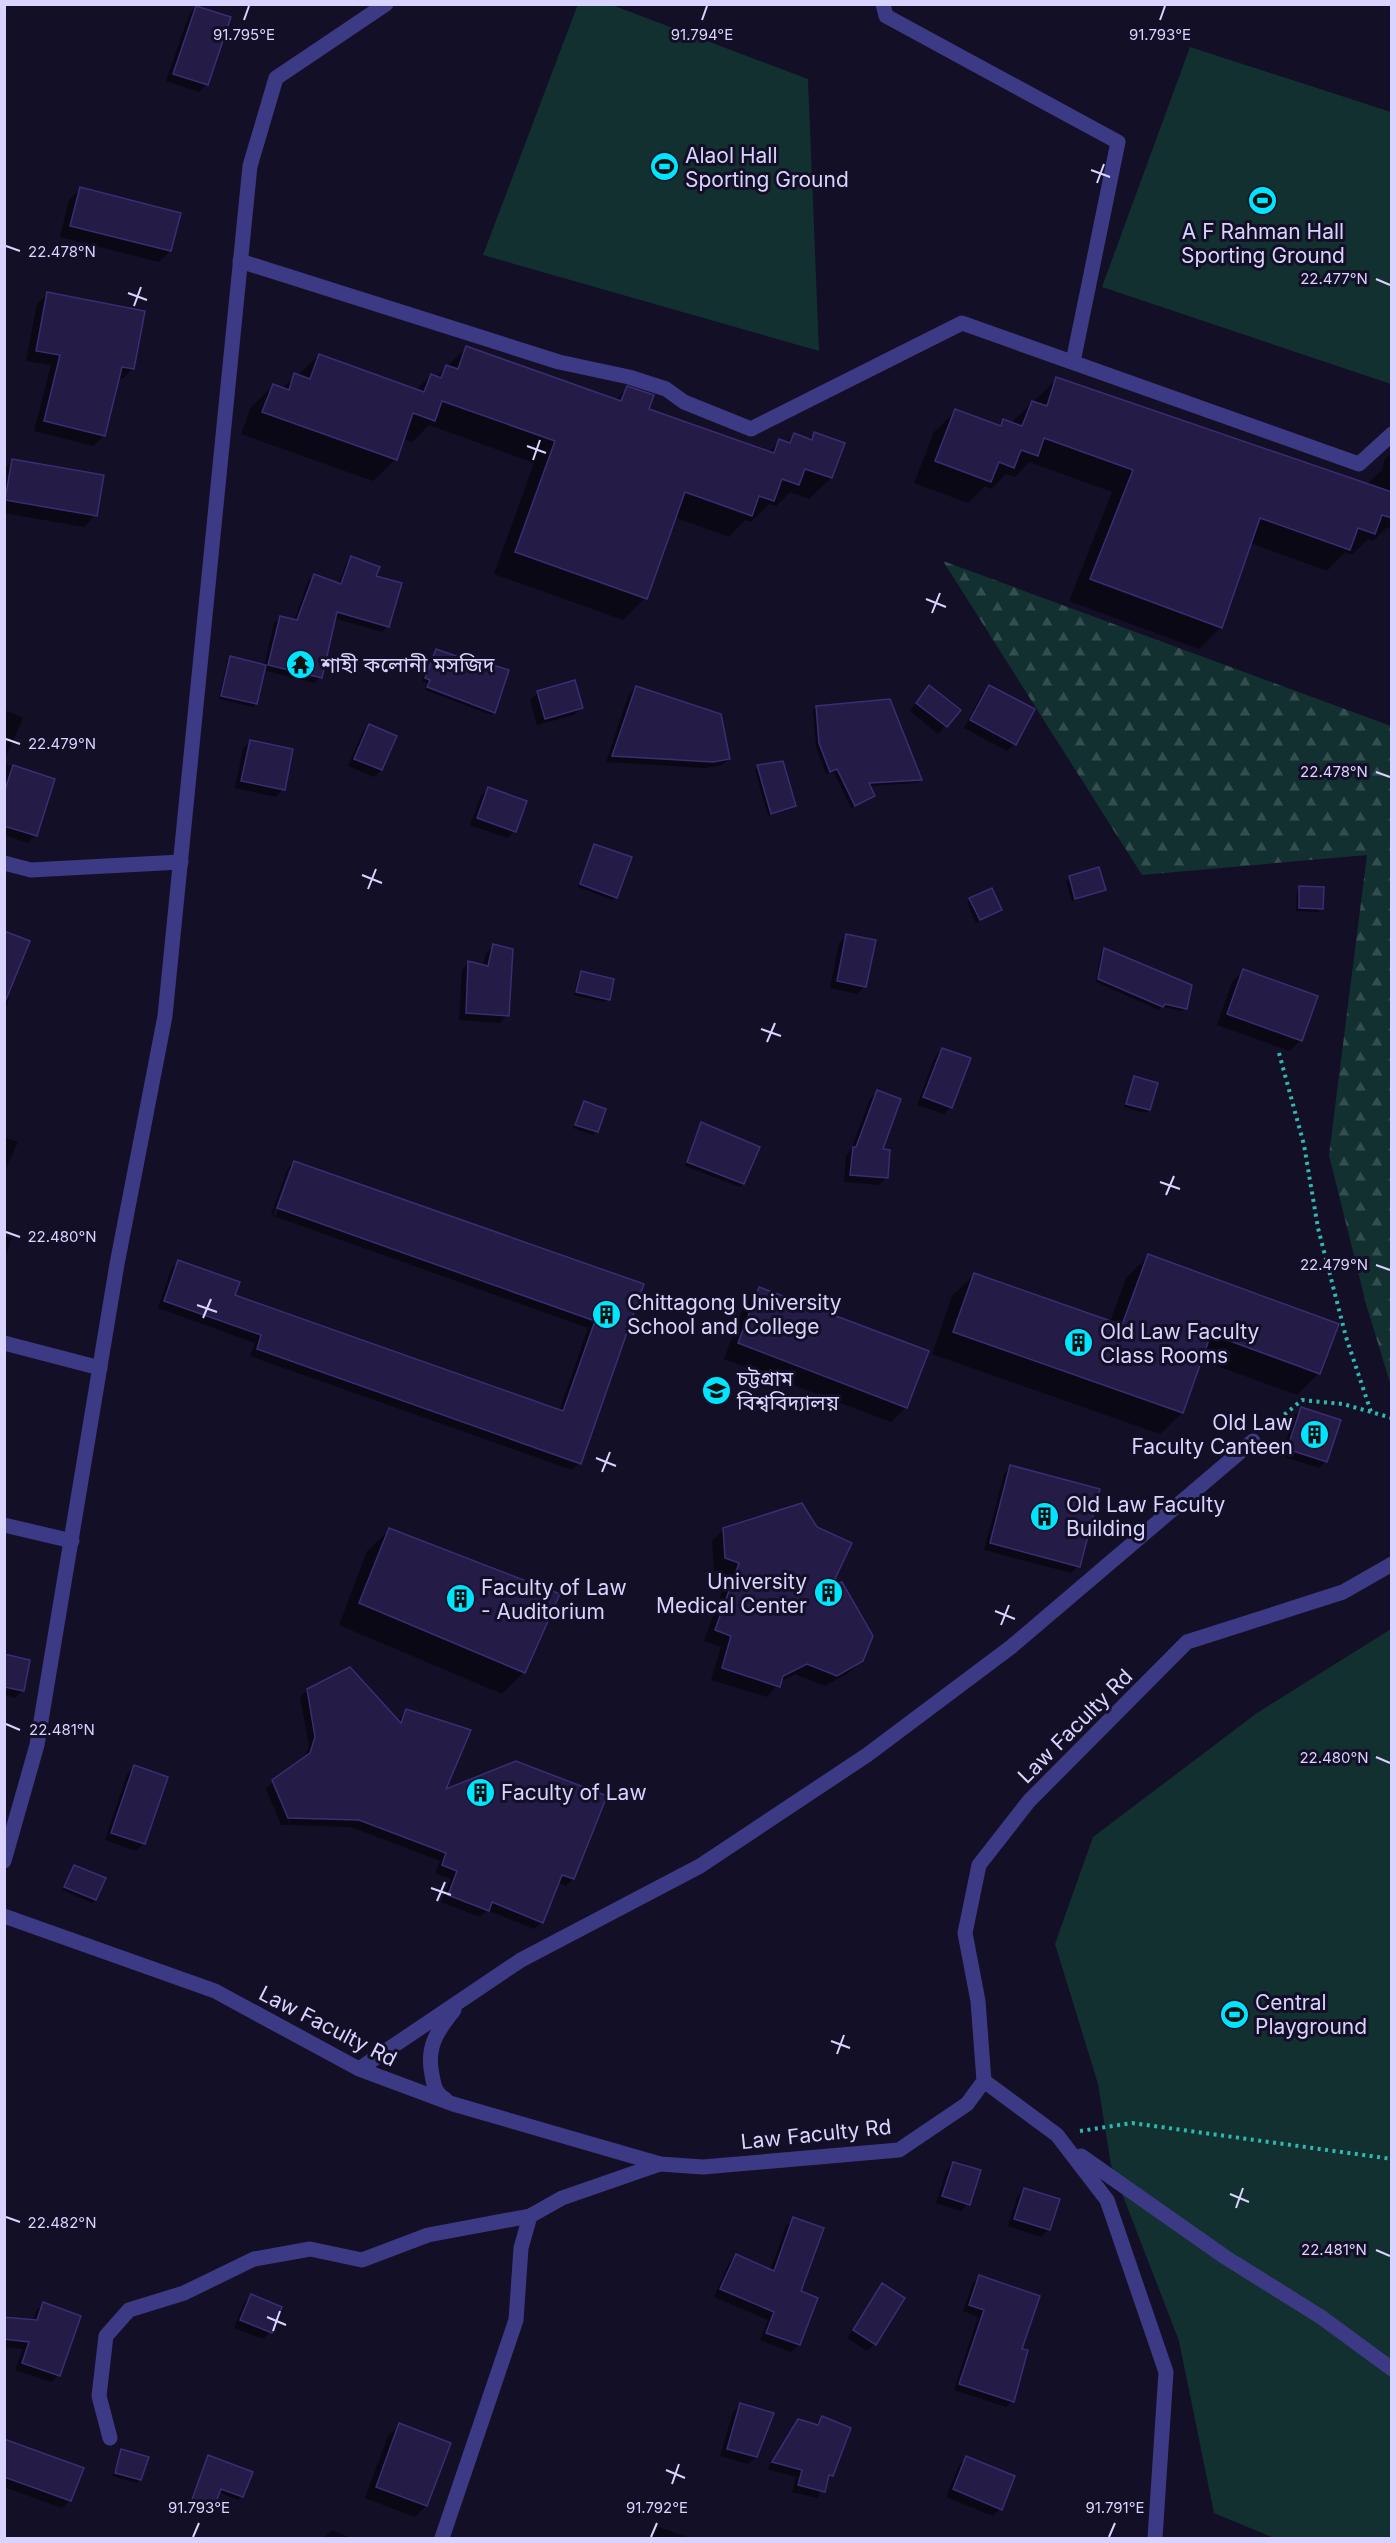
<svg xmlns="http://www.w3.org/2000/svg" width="1396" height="2543" viewBox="0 0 1396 2543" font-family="Inter,'Noto Sans Bengali',sans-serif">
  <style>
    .grass { fill: #12302f }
    .forest { fill: url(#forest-firs) }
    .shadow { fill: #0007; fill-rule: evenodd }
    .building { fill: #241b47; stroke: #3b2d73; stroke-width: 1.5 }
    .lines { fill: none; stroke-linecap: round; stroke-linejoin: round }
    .path { stroke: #2fb8b0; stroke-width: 4; stroke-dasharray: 3 4.5; stroke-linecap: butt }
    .minor { stroke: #3d3a85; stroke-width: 15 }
    .ticks { fill: none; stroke: #d9d4ff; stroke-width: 2 }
    .labels { text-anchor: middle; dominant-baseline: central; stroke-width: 6; stroke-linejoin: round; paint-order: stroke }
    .poi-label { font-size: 21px; fill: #d9d4ff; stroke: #130f26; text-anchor: start }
    .street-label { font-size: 21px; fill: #d9d4ff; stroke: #130f26 }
    .ticks-label { font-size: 15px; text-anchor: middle; fill: #d9d4ff; stroke: #130f26; stroke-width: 6; stroke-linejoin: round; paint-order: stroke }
  </style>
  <defs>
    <pattern id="forest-firs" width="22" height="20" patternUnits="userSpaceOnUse" patternTransform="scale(1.5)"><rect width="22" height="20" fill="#12302f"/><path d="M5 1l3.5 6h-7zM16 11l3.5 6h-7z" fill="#344d4e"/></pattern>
  </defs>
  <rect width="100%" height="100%" fill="#130f26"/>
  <g class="grass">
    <polygon points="578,4 612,5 808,79 819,351 483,255"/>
    <polygon points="1190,47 1391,112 1391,384 1102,287"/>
    <polygon points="1391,1629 1391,2538 1274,2538 1214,2513 1179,2341 1111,2165 1098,2084 1055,1944 1093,1837 1257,1713"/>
  </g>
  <polygon class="forest" points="943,561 1391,726 1391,1386 1366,1304 1329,1155 1367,855 1142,875"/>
  <g class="shadow">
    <polygon points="196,7 229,18 206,85 199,92 166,81 189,15"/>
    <polygon points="80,189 170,251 159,262 60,237 69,200"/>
    <polygon points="47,294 133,368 122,379 118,378 104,436 93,446 34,431 51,365 26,361 37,304"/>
    <polygon points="466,348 615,401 627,388 648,410 768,453 780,441 785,443 794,435 808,440 814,434 831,478 809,499 790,492 776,506 769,504 751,522 745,520 729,537 674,517 645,598 623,620 494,574 534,463 429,425 412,442 403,439 395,460 373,481 241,434 251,407 273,386 281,389 319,356 416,390 431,375 436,377"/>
    <polygon points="1057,379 1366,485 1382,470 1385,459 1392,453 1392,529 1387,527 1373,541 1368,539 1352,555 1345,552 1327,571 1250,543 1221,627 1199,649 1069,601 1112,492 1029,462 1015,477 1006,474 991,489 985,486 968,503 914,483 934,432 956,411 998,426 1004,421 1011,423"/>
    <polygon points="13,461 95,515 84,527 4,513 4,469"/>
    <polygon points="352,558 375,577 388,626 382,632 334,618 320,677 315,683 263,670 256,703 253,707 219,699 227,661 230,657 264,666 274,623 280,618 294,621 308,581 314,576 338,585 346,564"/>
    <polygon points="437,651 494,712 491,715 425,690 427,683 422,681"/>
    <polygon points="989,686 1014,744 1007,751 964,728 982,694"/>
    <polygon points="636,688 729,759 722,765 705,768 606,762 629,694"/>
    <polygon points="538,693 581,708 574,715 537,725 530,700"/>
    <polygon points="922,694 959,710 938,734 910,711"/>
    <polygon points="816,707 921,780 917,783 869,786 873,796 851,808 834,772 826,774 816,747 813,710"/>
    <polygon points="4,710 23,718 4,761"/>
    <polygon points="369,726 381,770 374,777 348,766 362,733"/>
    <polygon points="250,741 283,789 276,797 235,788 243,749"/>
    <polygon points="4,764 53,780 35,835 28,843 4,835"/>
    <polygon points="758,766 794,805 791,809 768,816 755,770"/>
    <polygon points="488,789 515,831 507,838 470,825 481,796"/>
    <polygon points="595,845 615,897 612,900 578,887"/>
    <polygon points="1070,878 1104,890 1072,901 1066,881"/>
    <polygon points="1300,887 1321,908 1318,912 1296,911 1297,891"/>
    <polygon points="970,899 1000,910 976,923 967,903"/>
    <polygon points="4,932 6,996 10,997 4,1013"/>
    <polygon points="846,936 865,986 857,994 830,988 839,943"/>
    <polygon points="494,946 507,1015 500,1023 459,1020 462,970 469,962 483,966 486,953"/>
    <polygon points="1104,950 1185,1008 1182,1011 1162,1007 1159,1010 1096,982 1101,953"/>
    <polygon points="1244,971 1301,1040 1290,1051 1217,1025 1232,982"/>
    <polygon points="581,973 608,999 605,1002 574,995 578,976"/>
    <polygon points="942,1049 951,1107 944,1114 917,1105 935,1057"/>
    <polygon points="1135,1078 1149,1110 1145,1113 1124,1107"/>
    <polygon points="877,1092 880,1150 887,1177 879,1185 844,1182 846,1156 851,1150 870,1099"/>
    <polygon points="585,1103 596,1131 593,1135 573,1128"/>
    <polygon points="701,1124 743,1184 740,1187 685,1166"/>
    <polygon points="4,1137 18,1142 4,1173"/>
    <path d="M294,1162L643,1285L580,1463L572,1470L250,1356L255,1343L158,1308L171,1269L179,1262L233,1296L559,1412L588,1328L271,1215L287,1170ZM289,1169H293L276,1216L273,1215Z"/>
    <polygon points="4,1235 12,1238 4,1260"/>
    <polygon points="1148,1256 1319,1373 1297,1395 1201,1360 1182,1413 1160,1434 932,1354 952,1296 974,1275 1110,1322 1126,1278"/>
    <polygon points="760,1288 906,1407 891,1422 724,1359 745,1304"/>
    <polygon points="1302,1409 1326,1461 1319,1468 1281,1456 1294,1416"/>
    <polygon points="1011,1467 1078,1566 1071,1573 984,1550 1004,1474"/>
    <polygon points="389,1530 524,1672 502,1694 339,1625 367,1551"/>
    <polygon points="723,1530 830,1588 862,1660 850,1672 825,1686 795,1674 780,1682 767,1697 711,1680 721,1647 704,1641 728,1575 714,1570 712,1541"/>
    <polygon points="4,1656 23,1690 15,1698 4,1695"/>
    <polygon points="308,1690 397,1722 406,1711 443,1792 573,1879 566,1886 557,1883 542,1922 534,1929 487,1910 480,1917 441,1902 451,1879 435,1873 440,1861 351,1827 291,1825 274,1781 304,1759 309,1746 300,1697"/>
    <polygon points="134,1767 144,1843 136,1851 105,1840 127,1774"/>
    <polygon points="272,1783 290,1825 281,1825 266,1789"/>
    <polygon points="74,1866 95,1900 92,1903 62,1890"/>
    <polygon points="953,2163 968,2204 961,2211 936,2203 946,2171"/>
    <polygon points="1024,2189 1058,2200 1048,2230 1041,2237 1008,2226 1017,2197"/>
    <polygon points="794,2219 799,2292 816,2299 799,2345 791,2352 760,2340 768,2320 714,2297 729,2263 736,2256 770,2271 786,2226"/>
    <polygon points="980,2277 1020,2350 1013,2401 1006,2407 954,2390 978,2317 963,2311 973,2283"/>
    <polygon points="883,2285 875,2344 867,2351 847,2338"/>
    <polygon points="251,2296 270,2332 263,2339 234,2328 244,2303"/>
    <polygon points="43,2304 59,2375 51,2382 15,2370 23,2349 4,2347 4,2319 32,2322 36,2311"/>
    <polygon points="740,2405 756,2457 748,2464 720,2456 733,2412"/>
    <polygon points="822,2418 831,2475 817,2498 792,2492 796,2477 767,2469 799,2421 815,2425"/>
    <polygon points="400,2425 426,2506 415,2517 365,2498 388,2436"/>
    <polygon points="4,2441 70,2500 62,2508 4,2487"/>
    <polygon points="122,2451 140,2480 137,2483 112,2476"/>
    <polygon points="208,2457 242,2496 238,2500 218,2492 208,2513 188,2506"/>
    <polygon points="967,2458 1000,2509 993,2516 946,2497 959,2465"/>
    <polygon points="659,2527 690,2538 650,2538"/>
    <polygon points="332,2530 351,2538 324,2538"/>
  </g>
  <g class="building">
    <polygon points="196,6 231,17 208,85 173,74"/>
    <polygon points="80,187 181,213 171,251 70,226"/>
    <polygon points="47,292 145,311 134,369 122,367 105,436 44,421 60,355 36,351"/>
    <polygon points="466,346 621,401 627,386 654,395 649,409 774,453 779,439 790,443 794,433 812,440 814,432 845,443 832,478 805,469 799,485 782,479 774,501 759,496 752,516 685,492 647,599 515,552 555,441 442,401 435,421 413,413 397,460 262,412 273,384 289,390 294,373 310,379 319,354 424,392 431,374 441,378 446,365 458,369"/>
    <polygon points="1056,377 1392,492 1392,518 1382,515 1375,534 1358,528 1350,550 1260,518 1222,628 1090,579 1133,470 1044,438 1038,456 1021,450 1014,468 999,462 991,482 935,461 955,409 1001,426 1003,419 1022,426 1032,401 1047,406"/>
    <polygon points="12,459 104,475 97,516 5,500"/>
    <polygon points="351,556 380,567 376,576 402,583 389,627 337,612 322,678 268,665 280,616 297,620 314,574 341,584"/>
    <polygon points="436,649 479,664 480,661 509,670 495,713 427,687 430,680 425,678"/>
    <polygon points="230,656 266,665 257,704 221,696"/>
    <polygon points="575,680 583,708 545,719 537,691"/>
    <polygon points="929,685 961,710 947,727 916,703"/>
    <polygon points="989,685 1035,709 1016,745 970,720"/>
    <polygon points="636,686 721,714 730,759 713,762 612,756"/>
    <polygon points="890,699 922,780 869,783 875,796 855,806 837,769 830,772 819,743 816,706"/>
    <polygon points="369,724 397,736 382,770 354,759"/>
    <polygon points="250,740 293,749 285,790 241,781"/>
    <polygon points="783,761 796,806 771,814 757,765"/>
    <polygon points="13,765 55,779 37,836 4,826 4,793"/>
    <polygon points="488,787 527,801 516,832 477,818"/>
    <polygon points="594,844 632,857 617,898 580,884"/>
    <polygon points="1099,867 1106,890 1075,899 1069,876"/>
    <polygon points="1299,886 1324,887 1323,909 1299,908"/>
    <polygon points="992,888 1002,910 980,920 969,898"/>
    <polygon points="4,931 30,941 5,1002 4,1002"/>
    <polygon points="846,934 876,940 866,987 837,981"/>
    <polygon points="493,944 513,949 509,1016 466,1013 468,961 488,966"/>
    <polygon points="1104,948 1192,985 1187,1009 1165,1004 1163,1007 1098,979"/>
    <polygon points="1243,969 1318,996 1302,1041 1227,1014"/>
    <polygon points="581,971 614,979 610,1000 576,992"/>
    <polygon points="942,1048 971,1058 952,1108 923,1097"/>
    <polygon points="1134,1076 1158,1083 1150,1110 1126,1104"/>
    <polygon points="877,1090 901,1099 883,1149 890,1150 888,1178 850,1175 853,1147 856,1147"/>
    <polygon points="584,1101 606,1109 598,1132 575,1125"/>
    <polygon points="701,1122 760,1147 744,1184 687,1162"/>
    <polygon points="294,1161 644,1284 581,1464 257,1349 261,1335 164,1301 178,1260 240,1282 235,1295 563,1411 595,1321 277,1208"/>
    <polygon points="1148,1254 1339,1324 1320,1374 1211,1334 1183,1413 953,1332 974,1273 1122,1325"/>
    <polygon points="759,1287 929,1351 907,1408 738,1343"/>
    <polygon points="1301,1407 1341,1420 1327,1462 1287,1449"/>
    <polygon points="1010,1465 1100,1489 1080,1567 990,1543"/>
    <polygon points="802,1503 817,1527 852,1543 832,1585 842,1582 873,1636 863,1661 837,1676 807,1664 783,1676 780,1687 722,1668 731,1636 715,1630 739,1563 725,1558 723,1528"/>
    <polygon points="389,1528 560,1594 525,1673 359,1603"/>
    <polygon points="4,1654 30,1660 24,1691 4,1687"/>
    <polygon points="350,1667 401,1723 406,1709 471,1730 446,1789 516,1761 607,1796 574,1879 562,1875 543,1923 492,1902 489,1911 448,1895 457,1871 442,1865 446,1853 359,1820 288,1818 272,1780 310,1753 315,1737 307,1689"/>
    <polygon points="134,1765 168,1777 145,1844 111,1833"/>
    <polygon points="74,1865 106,1878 96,1900 64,1887"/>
    <polygon points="953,2162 981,2170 970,2205 942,2196"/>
    <polygon points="1024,2188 1060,2199 1050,2230 1014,2219"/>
    <polygon points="793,2217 824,2228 801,2291 818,2298 800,2345 766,2333 774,2312 720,2289 736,2254 774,2271"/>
    <polygon points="979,2275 1040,2296 1022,2349 1028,2350 1014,2402 959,2384 984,2310 969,2305"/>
    <polygon points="882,2283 905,2298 876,2345 853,2330"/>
    <polygon points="251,2294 282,2307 272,2333 240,2320"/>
    <polygon points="43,2302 81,2316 60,2376 22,2363 29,2342 4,2339 4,2317 37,2320"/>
    <polygon points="740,2403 774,2413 757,2457 727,2449"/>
    <polygon points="822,2416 851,2428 833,2476 829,2475 825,2492 798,2485 802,2470 772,2462 798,2419 818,2425"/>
    <polygon points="399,2423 451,2443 427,2506 376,2487"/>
    <polygon points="4,2439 84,2468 71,2501 4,2477"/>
    <polygon points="121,2449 149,2457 141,2480 115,2473"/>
    <polygon points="208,2455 253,2472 243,2497 221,2489 213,2510 191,2502"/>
    <polygon points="966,2456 1015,2476 1002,2510 953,2489"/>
  </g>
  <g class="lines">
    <g class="path">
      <polyline points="1279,1053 1304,1145 1318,1228 1346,1337 1371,1412"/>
      <polyline points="1267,1429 1302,1400 1343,1404 1392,1418"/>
      <polyline points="1080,2131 1132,2123 1392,2159"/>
    </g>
    <g class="minor">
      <polyline points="883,4 886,16 1118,142 1073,362"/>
      <polyline points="240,261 559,362 629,377 666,389 684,402 751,429 962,323 1359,464 1392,434"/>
      <polyline points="4,863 31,870 181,862"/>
      <polyline points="4,1343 100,1368"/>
      <polyline points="4,1525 72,1541"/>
      <polyline points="4,1861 37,1745 117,1264 165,1016 250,166 276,78 386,4"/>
      <polyline points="4,1916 215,1991 359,2069 453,2104 660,2164 703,2167 899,2150 967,2104 984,2081 978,2001 965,1933 979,1865 1029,1801 1187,1642 1343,1592 1392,1564"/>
      <polyline points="359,2069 521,1960 700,1866 867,1755 1011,1647 1253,1441"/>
      <polyline points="984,2081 1057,2135 1107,2200 1166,2372 1155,2538"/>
      <path d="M445,2099C435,2093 434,2086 432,2075C426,2047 437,2031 454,2010"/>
      <polyline points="1081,2156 1225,2257 1321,2317 1392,2369"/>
      <polyline points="110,2438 99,2396 106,2336 129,2310 184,2293 254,2259 310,2249 362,2260 428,2235 530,2216"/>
      <polyline points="442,2538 516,2320 521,2248 530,2216 562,2198 660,2164"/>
    </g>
  </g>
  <path class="ticks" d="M244,20L249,6M702,20L707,6M1160,20L1165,6M1091,170L1110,177M1097,183L1104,164M6,246L20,251M1376,279L1390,285M128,293L147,300M134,306L141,287M527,446L546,453M533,460L540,440M926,599L946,607M932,613L940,593M6,739L20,744M1376,772L1390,777M362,875L382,883M368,889L376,869M761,1029L781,1036M767,1042L775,1023M1160,1182L1180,1189M1166,1195L1174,1176M6,1232L20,1237M1376,1265L1390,1270M197,1305L217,1312M203,1318L211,1299M596,1458L616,1466M602,1472L610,1452M995,1611L1015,1619M1001,1625L1009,1605M6,1724L20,1730M1376,1757L1390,1763M431,1888L451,1895M437,1901L445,1882M831,2041L850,2048M837,2054L844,2035M1230,2194L1249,2202M1236,2208L1243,2188M6,2217L20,2222M1376,2250L1390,2256M267,2317L286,2325M273,2331L280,2311M666,2470L685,2478M672,2484L679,2464M193,2537L199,2523M651,2537L657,2523M1109,2537L1115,2523"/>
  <defs>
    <symbol id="stadium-disc" viewBox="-11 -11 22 22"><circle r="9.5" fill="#00e5ff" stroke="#130f26"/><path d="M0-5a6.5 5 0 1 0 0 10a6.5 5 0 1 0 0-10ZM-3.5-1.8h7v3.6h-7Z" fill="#111"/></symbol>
    <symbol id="temple-disc" viewBox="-11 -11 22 22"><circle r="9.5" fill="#00e5ff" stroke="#130f26"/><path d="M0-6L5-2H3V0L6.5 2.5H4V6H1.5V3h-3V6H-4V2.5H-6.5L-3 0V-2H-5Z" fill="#111"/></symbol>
    <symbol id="building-disc" viewBox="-11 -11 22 22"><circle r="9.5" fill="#00e5ff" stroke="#130f26"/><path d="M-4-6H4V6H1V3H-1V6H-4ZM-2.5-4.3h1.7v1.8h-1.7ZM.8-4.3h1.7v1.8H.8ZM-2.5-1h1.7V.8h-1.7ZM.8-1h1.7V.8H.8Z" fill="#111"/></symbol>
    <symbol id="university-disc" viewBox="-11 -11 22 22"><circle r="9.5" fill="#00e5ff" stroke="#130f26"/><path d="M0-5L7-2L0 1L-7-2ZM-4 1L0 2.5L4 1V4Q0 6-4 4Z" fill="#111"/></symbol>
  </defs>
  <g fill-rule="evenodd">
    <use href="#stadium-disc" x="648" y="150" width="33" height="33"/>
    <use href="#stadium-disc" x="1246" y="184" width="33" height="33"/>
    <use href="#temple-disc" x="284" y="648" width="33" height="33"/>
    <use href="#building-disc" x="590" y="1298" width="33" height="33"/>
    <use href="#building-disc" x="1062" y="1326" width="33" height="33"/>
    <use href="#university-disc" x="700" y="1374" width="33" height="33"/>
    <use href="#building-disc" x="1298" y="1418" width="33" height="33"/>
    <use href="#building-disc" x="1028" y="1500" width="33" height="33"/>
    <use href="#building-disc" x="812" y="1576" width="33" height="33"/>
    <use href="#building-disc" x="444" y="1582" width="33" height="33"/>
    <use href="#building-disc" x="464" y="1776" width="33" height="33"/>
    <use href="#stadium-disc" x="1218" y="1998" width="33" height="33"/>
  </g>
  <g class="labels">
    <g class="poi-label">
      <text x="685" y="155">Alaol Hall<tspan x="685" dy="24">Sporting Ground</tspan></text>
      <text x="1263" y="231" text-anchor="middle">A F Rahman Hall<tspan x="1263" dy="24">Sporting Ground</tspan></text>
      <text x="321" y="664">শাহী কলোনী মসজিদ</text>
      <text x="627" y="1302">Chittagong University<tspan x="627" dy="24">School and College</tspan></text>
      <text x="1100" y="1331">Old Law Faculty<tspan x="1100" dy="24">Class Rooms</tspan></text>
      <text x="737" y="1378">চট্টগ্রাম<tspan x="737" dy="24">বিশ্ববিদ্যালয়</tspan></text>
      <text x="1293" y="1422" text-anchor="end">Old Law<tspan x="1293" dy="24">Faculty Canteen</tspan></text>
      <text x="1066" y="1504">Old Law Faculty<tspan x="1066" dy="24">Building</tspan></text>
      <text x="807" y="1581" text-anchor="end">University<tspan x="807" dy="24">Medical Center</tspan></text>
      <text x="481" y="1587">Faculty of Law<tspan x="481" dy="24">- Auditorium</tspan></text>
      <text x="501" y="1792">Faculty of Law</text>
      <text x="1255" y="2002">Central<tspan x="1255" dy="24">Playground</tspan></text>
    </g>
    <g class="street-label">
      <text transform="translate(1075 1726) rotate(-45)">Law Faculty Rd</text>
      <text transform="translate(328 2026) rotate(27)">Law Faculty Rd</text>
      <text transform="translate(816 2134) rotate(-6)">Law Faculty Rd</text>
    </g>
  </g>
  <g class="ticks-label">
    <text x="702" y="40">91.794°E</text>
    <text x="1160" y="40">91.793°E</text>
    <text x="244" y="40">91.795°E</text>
    <text x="62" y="257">22.478°N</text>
    <text x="1334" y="284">22.477°N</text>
    <text x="62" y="749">22.479°N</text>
    <text x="1334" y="777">22.478°N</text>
    <text x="62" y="1242">22.480°N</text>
    <text x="1334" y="1270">22.479°N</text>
    <text x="62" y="1735">22.481°N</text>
    <text x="1334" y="1763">22.480°N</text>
    <text x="62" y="2228">22.482°N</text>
    <text x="1334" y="2255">22.481°N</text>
    <text x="199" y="2513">91.793°E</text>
    <text x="657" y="2513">91.792°E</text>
    <text x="1115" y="2513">91.791°E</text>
  </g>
  <rect width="1396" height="2543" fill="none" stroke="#d9d4ff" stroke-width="12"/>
</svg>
